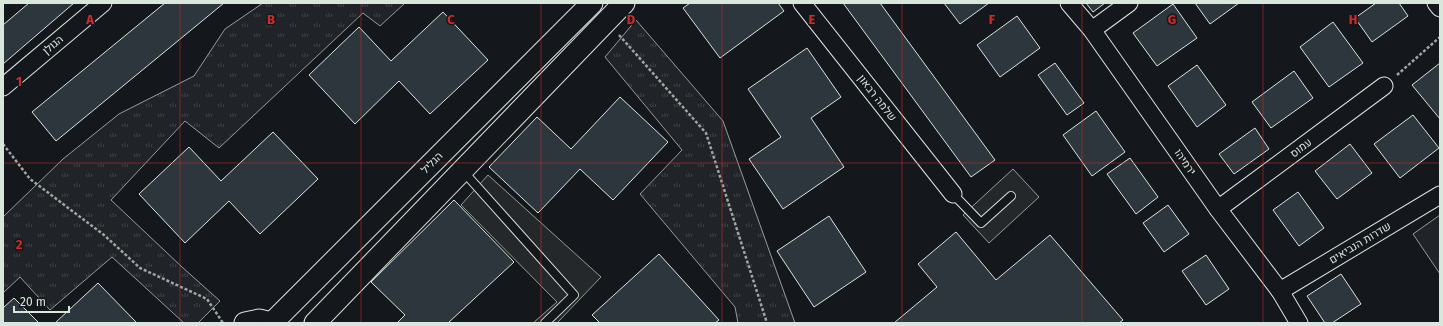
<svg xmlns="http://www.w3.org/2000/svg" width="1443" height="326" viewBox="0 0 1443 326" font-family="'Fira Sans',Heebo,sans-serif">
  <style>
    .grass { fill: #202428; stroke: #939e99 }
    .park { fill: url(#park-tufts); stroke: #939e99 }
    .parking { fill: #24282b; stroke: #939e99 }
    .building { fill: #2c363c; stroke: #d8e6dc }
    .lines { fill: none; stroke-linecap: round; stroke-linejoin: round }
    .service-casing { stroke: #d8e6dc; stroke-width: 10 }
    .minor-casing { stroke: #d8e6dc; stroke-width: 19 }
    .tertiary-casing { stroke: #d8e6dc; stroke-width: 23 }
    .path { stroke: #9da8a2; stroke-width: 2.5; stroke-dasharray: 3 2; stroke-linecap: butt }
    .service { stroke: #14181c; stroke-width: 8 }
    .minor { stroke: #14181c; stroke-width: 17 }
    .tertiary { stroke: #14181c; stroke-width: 21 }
    .grid { fill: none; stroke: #d62828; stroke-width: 1; stroke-opacity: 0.55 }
    .labels { text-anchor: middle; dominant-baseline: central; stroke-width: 3; stroke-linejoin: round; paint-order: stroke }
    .street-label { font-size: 11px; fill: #d8e6dc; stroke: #14181c }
    .grid-label { font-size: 13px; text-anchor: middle; font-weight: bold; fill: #d62828; stroke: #14181c; stroke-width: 3; stroke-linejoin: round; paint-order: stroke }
  </style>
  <defs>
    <pattern id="park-tufts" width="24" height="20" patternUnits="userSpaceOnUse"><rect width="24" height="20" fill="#202428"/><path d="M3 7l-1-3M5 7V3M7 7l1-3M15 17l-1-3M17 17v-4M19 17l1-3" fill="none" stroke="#404447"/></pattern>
  </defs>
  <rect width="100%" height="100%" fill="#14181c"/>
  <polygon class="grass" points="1440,215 1440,274 1413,234"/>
  <g class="park">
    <polygon points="263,3 405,3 380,26 363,13 219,148 185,121 111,200 182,267 220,301 198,323 184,323 112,257 50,310 20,277 3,293 3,217 63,159 119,114 194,76 225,29"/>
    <polygon points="636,20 723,121 795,323 738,323 735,307 640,194 682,150 605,57"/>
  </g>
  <g class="parking">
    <polygon points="1013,169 1039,197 989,243 963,215"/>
    <polygon points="488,175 601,277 557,323 533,323 557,302 461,205"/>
  </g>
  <g class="building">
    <polygon points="29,3 74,3 3,64 3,25"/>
    <polygon points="165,3 224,3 56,141 32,112"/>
    <polygon points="690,3 778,3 784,11 720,58 683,8"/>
    <polygon points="843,3 880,3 995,160 971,177"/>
    <polygon points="944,3 989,3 960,24"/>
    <polygon points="1086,3 1105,3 1093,12"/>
    <polygon points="1195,3 1239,3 1210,24"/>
    <polygon points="1376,3 1399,3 1408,16 1372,42 1355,18"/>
    <polygon points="1173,4 1197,38 1157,66 1133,33"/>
    <polygon points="443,12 488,60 430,114 399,81 355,124 309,75 359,27 391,61"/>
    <polygon points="1017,16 1040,48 1000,77 977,45"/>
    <polygon points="1333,22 1363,63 1329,87 1300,47"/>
    <polygon points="807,48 841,97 811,118 844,167 783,209 749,159 781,137 748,89"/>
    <polygon points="1055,63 1084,103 1067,115 1038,75"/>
    <polygon points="1440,63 1440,119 1412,85"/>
    <polygon points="1197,65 1226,105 1197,127 1168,86"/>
    <polygon points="1294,71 1313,98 1271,128 1252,102"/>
    <polygon points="620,97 668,142 613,200 580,169 538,213 489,167 537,117 571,149"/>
    <polygon points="1096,111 1125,152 1092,176 1063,135"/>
    <polygon points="1413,115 1439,148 1400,178 1374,144"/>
    <polygon points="1255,128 1269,149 1234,174 1219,154"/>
    <polygon points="273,132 318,179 260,234 229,201 185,243 139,194 189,147 221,181"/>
    <polygon points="1350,144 1372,173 1337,199 1315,171"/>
    <polygon points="1130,158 1158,197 1136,214 1107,174"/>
    <polygon points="1298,192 1324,228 1299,246 1273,210"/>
    <polygon points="454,200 514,262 448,323 397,323 405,315 371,282"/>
    <polygon points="1168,205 1189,234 1164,252 1143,223"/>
    <polygon points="829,216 866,272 814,307 777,251"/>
    <polygon points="956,232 996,280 1050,235 1123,320 1119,323 1036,323 1035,322 1034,323 894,323 937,287 918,264"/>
    <polygon points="659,254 719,320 715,323 600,323 592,315"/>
    <polygon points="1206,255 1229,289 1206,305 1182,271"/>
    <polygon points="1341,274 1361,304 1332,323 1325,323 1307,296"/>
    <polygon points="98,283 137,323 55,323"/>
    <polygon points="14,298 39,323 3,323 3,308"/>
  </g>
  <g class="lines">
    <defs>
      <g id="service">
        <polyline points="463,171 574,295 545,323"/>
        <polyline points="953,194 981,223 1011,196"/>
      </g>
      <g id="minor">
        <polyline points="802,3 953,194"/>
        <polyline points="1069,3 1092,30 1218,209 1280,291 1299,323"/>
        <polyline points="1436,3 1440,8"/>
        <polyline points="1092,30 1129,3"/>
        <polyline points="3,87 103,3"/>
        <polyline points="1218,209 1384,86"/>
        <polyline points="1280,291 1440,195"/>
      </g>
      <g id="tertiary">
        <polyline points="245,323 259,320 271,323"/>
        <polyline points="272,323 592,3"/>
        <polyline points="315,323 624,3"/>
      </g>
    </defs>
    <use href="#service" class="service-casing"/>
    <use href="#minor" class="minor-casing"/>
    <use href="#tertiary" class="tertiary-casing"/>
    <g class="path">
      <polyline points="619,35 706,133 767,323"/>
      <polyline points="1397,75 1440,37"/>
      <polyline points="3,144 30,179 104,235 140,268 207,299 223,323"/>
    </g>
    <use href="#service" class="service"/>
    <use href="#minor" class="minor"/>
    <use href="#tertiary" class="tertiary"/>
  </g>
  <path class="grid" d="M180,3V323M361,3V323M541,3V323M722,3V323M902,3V323M1082,3V323M1263,3V323M3,163H1440"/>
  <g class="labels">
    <g class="street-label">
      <text transform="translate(53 45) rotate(-40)">הגולן</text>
      <text transform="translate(877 98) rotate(52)">שלמה רבאון</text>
      <text transform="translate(1301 148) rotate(-37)">עמוס</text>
      <text transform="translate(1185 162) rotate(55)">ירמיהו</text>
      <text transform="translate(432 163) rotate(-45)">הגליל</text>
      <text transform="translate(1360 243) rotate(-31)">שדרות הנביאים</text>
    </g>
  </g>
  <g class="grid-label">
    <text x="90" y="24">A</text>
    <text x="271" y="24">B</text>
    <text x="451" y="24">C</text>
    <text x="631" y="24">D</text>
    <text x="812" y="24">E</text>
    <text x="992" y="24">F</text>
    <text x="1172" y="24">G</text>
    <text x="1353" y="24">H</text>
    <text x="19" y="86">1</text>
    <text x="19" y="249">2</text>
  </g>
  <rect width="1443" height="326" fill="none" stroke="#d8e6dc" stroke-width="8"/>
  <path d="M14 306v6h55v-6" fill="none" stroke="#d8e6dc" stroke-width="2"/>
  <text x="20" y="306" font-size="12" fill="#d8e6dc" stroke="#14181c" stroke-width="3" paint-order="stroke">20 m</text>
</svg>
